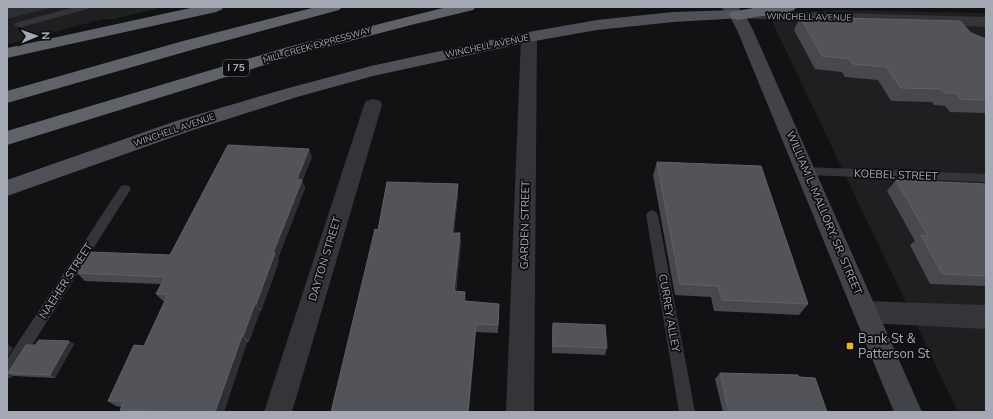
<svg xmlns="http://www.w3.org/2000/svg" width="993" height="419" viewBox="0 0 993 419" font-family="'Nunito Sans',sans-serif">
  <style>
    .built { fill: #1f1e21 }
    .green { fill: #1d241e }
    .lines { fill: none; stroke-linecap: round; stroke-linejoin: round }
    .lane { fill: #343439; fill-rule: evenodd }
    .street { fill: #343439; fill-rule: evenodd }
    .secondary { fill: #424349; fill-rule: evenodd }
    .primary { fill: #505158; fill-rule: evenodd }
    .highway { fill: #60626a; fill-rule: evenodd }
    .wall { fill: #48494f }
    .shaded-wall { fill: #2e2f33 }
    .building { fill: #52545a; stroke: #5f6168 }
    .poi-dot { fill: #eeb030; stroke: #0d0d0f; stroke-width: 1.5 }
    .labels { text-anchor: middle; dominant-baseline: central; stroke-width: 3.5; stroke-linejoin: round; paint-order: stroke }
    .far-street-label { font-size: 9px; fill: #a4a9b4; stroke: #0d0d0f }
    .shield { fill: #0d0d0f; stroke: #777a82; stroke-width: 1 }
    .shield-label { font-size: 10px; font-weight: bold; fill: #a4a9b4 }
    .street-label { font-size: 11px; fill: #a4a9b4; stroke: #0d0d0f }
    .near-poi-label { font-size: 13px; fill: #a4a9b4; stroke: #0d0d0f; text-anchor: start }
  </style>
  <rect width="100%" height="100%" fill="#121214"/>
  <g class="built">
    <polygon points="7,7 146,7 7,45"/>
    <polygon points="833,10 986,13 986,412 958,412 769,15"/>
  </g>
  <polygon class="green" points="142,7 164,7 114,19 101,19"/>
  <g class="lines">
    <g class="lane">
      <polygon points="75,7 89,7 88,9 18,28 14,25 15,23"/>
      <polygon points="806,167 986,174 986,182 806,175 802,174 800,171 802,168"/>
      <polygon points="125,185 129,186 131,189 129,192 12,377 7,379 7,359 121,186"/>
      <polygon points="652,210 656,212 658,215 695,412 679,412 646,215 648,212"/>
    </g>
    <g class="street">
      <polygon points="737,10 986,17 986,27 731,18 729,15 731,12"/>
      <polygon points="529,32 535,34 537,37 534,412 506,412 521,37 523,34"/>
      <polygon points="373,99 380,101 382,105 292,412 264,412 364,105 366,101"/>
      <polygon points="866,301 986,305 986,329 866,323 857,320 853,312 857,304"/>
    </g>
    <polygon class="secondary" points="721,7 738,7 745,15 753,30 922,412 894,412 737,30 730,17"/>
    <polygon class="primary" points="737,10 743,12 745,15 743,18 673,22 597,30 529,42 373,76 297,97 190,131 7,196 7,180 176,121 285,89 371,66 529,32 597,20 673,12"/>
    <g class="highway">
      <polygon points="195,7 224,7 221,10 216,12 7,58 7,48"/>
      <polygon points="316,7 342,7 339,10 195,49 7,103 7,91 183,41"/>
      <polygon points="447,7 476,7 473,10 411,25 300,54 7,145 7,131 288,47"/>
      <polygon points="759,7 797,7 794,10 789,12 737,20 731,18 729,15 731,12"/>
    </g>
  </g>
  <g class="wall">
    <polygon points="800,17 971,33 986,39 986,113 950,112 945,106 934,105 932,102 891,101 878,80 845,77 842,72 815,69 794,30"/>
    <polygon points="312,157 302,181 305,188 278,258 279,261 261,311 260,311 249,342 247,342 224,412 124,412 120,410 122,407 116,406 108,401 144,346 165,301 163,301 156,294 161,284 85,281 77,273 170,255"/>
    <polygon points="657,162 808,304 799,315 714,311 711,297 675,295 653,175"/>
    <polygon points="896,180 986,184 986,286 930,284 910,245 915,241 887,191"/>
    <polygon points="458,184 458,193 454,233 461,242 456,292 466,301 499,304 498,333 476,332 378,230"/>
    <polygon points="553,323 607,348 605,355 552,353 552,330"/>
    <polygon points="69,341 74,344 55,378 14,376 8,373 35,345"/>
    <polygon points="720,373 799,377 827,412 723,412 715,379"/>
  </g>
  <g class="shaded-wall">
    <polygon points="7,7 54,7 7,19"/>
    <polygon points="309,149 312,157 302,181 305,188 278,258 279,261 261,311 256,304 297,179"/>
    <polygon points="458,184 458,193 453,242 452,233"/>
    <polygon points="460,233 461,242 455,300 454,291"/>
    <polygon points="465,292 466,300 465,309 464,301"/>
    <polygon points="255,304 260,311 249,342 243,336"/>
    <polygon points="476,324 476,332 469,412 468,412"/>
    <polygon points="242,336 247,342 224,412 215,412"/>
    <polygon points="69,341 74,344 55,378 50,375"/>
    <polygon points="7,344 13,348 7,357"/>
  </g>
  <g class="building">
    <polygon points="800,17 960,21 971,33 986,39 986,100 960,99 956,93 945,93 942,89 901,88 886,67 853,64 850,59 822,56"/>
    <polygon points="228,145 309,149 297,179 302,180 273,253 275,253 256,304 255,304 243,336 242,336 215,412 189,412 120,410 124,401 108,401 134,345 144,346 168,294 156,294 165,277 77,273 90,252 170,255"/>
    <polygon points="657,162 761,166 808,304 722,300 718,286 680,284"/>
    <polygon points="896,180 986,184 986,276 942,274 921,235 928,236"/>
    <polygon points="387,182 458,184 452,233 460,233 454,291 465,292 464,301 499,304 498,325 476,324 468,412 331,412 375,229 378,230"/>
    <polygon points="553,323 605,325 607,348 553,346"/>
    <polygon points="39,340 69,341 50,375 8,373 26,345 35,345"/>
    <polygon points="720,373 798,375 799,377 815,378 827,412 729,412"/>
  </g>
  <rect class="poi-dot" x="846" y="342" width="8" height="8" rx="2"/>
  <g class="labels">
    <g class="far-street-label">
      <text transform="translate(809 17) rotate(1)">WINCHELL AVENUE</text>
      <text transform="translate(317 45) rotate(-16)">MILL CREEK EXPRESSWAY</text>
      <text transform="translate(487 46) rotate(-12)">WINCHELL AVENUE</text>
      <text transform="translate(174 130) rotate(-19)">WINCHELL AVENUE</text>
    </g>
    <rect class="shield" x="223" y="60" width="26" height="16" rx="3"/>
    <g class="shield-label">
      <text x="236" y="68">I 75</text>
    </g>
    <g class="street-label">
      <text transform="translate(896 175) rotate(2)">KOEBEL STREET</text>
      <text transform="translate(824 213) rotate(67)">WILLIAM L. MALLORY, SR. STREET</text>
      <text transform="translate(525 225) rotate(-89)">GARDEN STREET</text>
      <text transform="translate(325 259) rotate(-73)">DAYTON STREET</text>
      <text transform="translate(66 281) rotate(-57)">NAEHER STREET</text>
      <text transform="translate(669 313) rotate(80)">CURREY ALLEY</text>
    </g>
    <g class="near-poi-label">
      <text x="858" y="339">Bank St &amp;<tspan x="858" dy="15">Patterson St</tspan></text>
    </g>
  </g>
  <rect width="993" height="419" fill="none" stroke="#a4a9b4" stroke-width="16"/>
  <g transform="translate(36 36) rotate(88)" stroke="#0d0d0f" stroke-width="3" paint-order="stroke">
  <path d="M0-3L7 15L0 10L-7 15Z" fill="#a4a9b4"/>
  <text y="-6" font-size="11" font-weight="bold" text-anchor="middle" fill="#a4a9b4">N</text>
  </g>
</svg>
